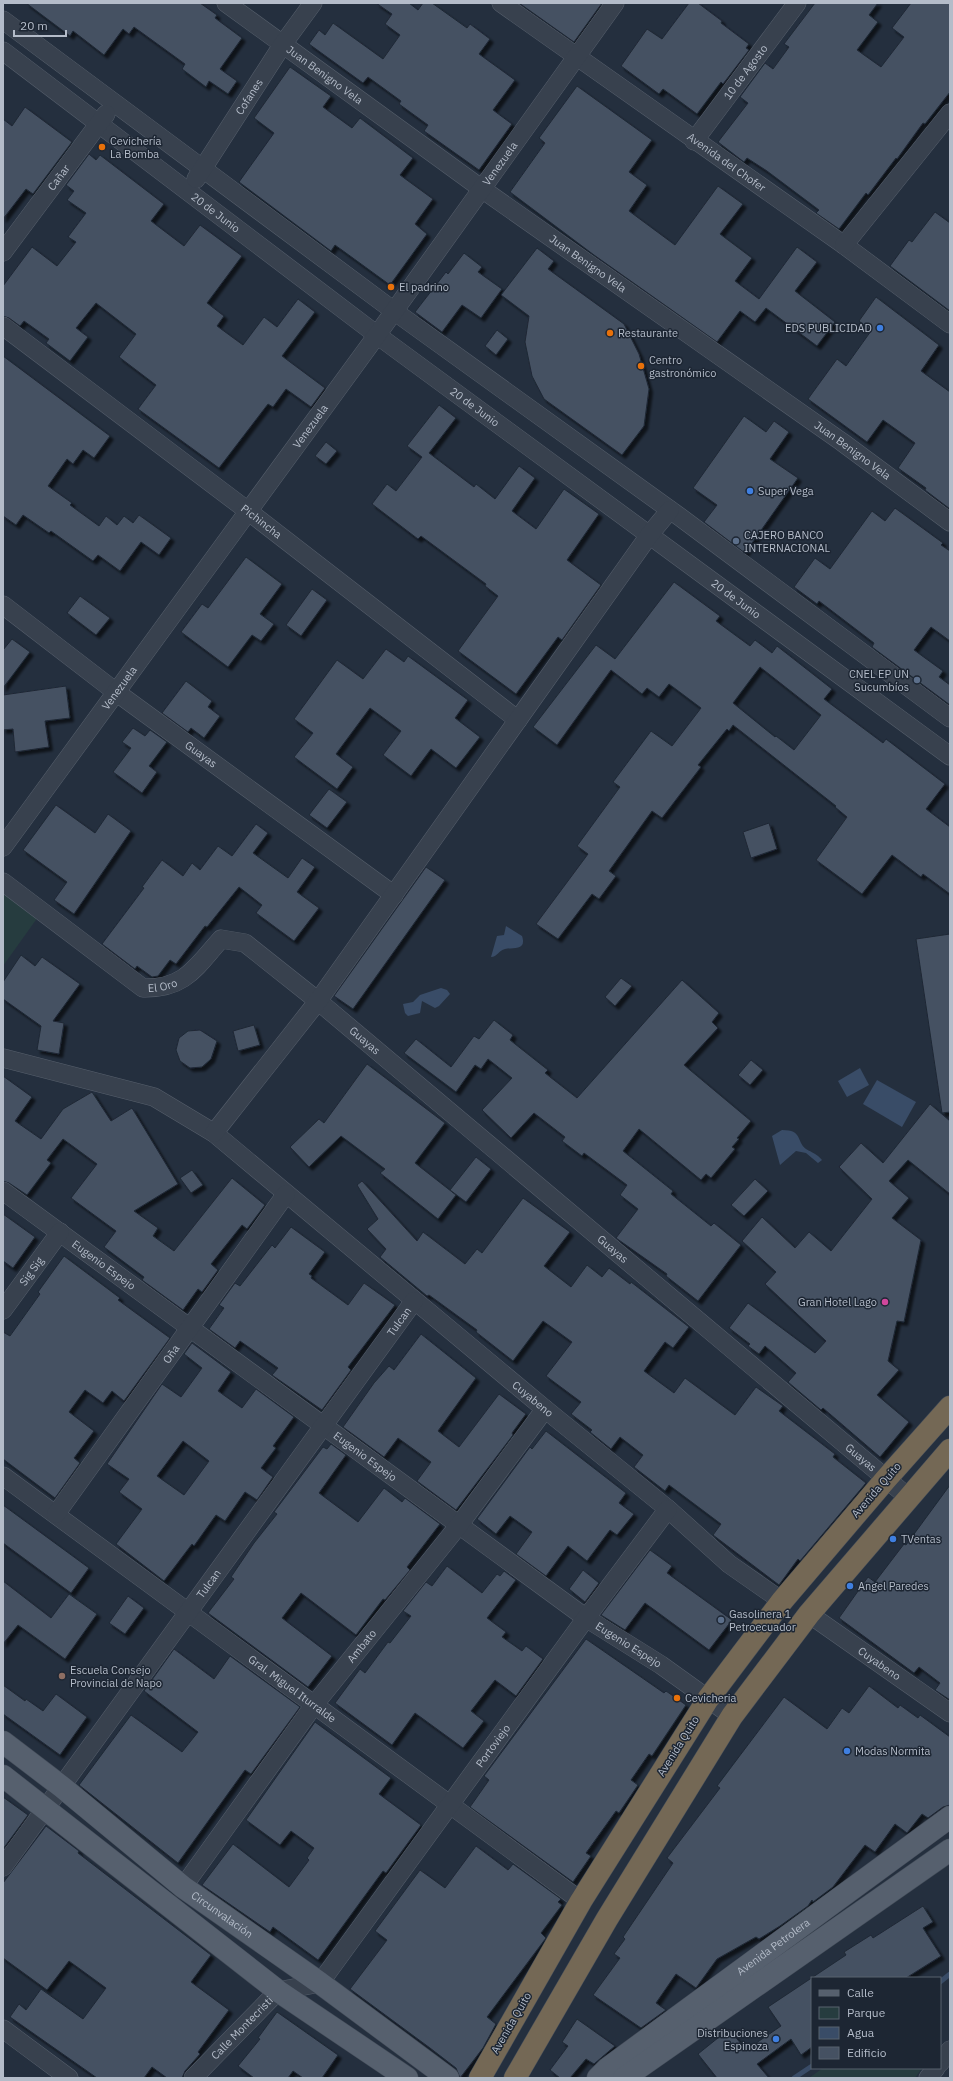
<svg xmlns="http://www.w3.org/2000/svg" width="953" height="2081" viewBox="0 0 953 2081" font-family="'IBM Plex Sans',sans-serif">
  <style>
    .green { fill: #263c3f }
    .water { fill: #394c67 }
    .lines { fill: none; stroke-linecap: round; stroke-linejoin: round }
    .stream { stroke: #394c67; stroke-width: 5 }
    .building { fill: #455162; stroke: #1f2835; fill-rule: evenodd; filter: url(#shadow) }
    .minor-casing { stroke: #565f6c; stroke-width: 19 }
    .major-casing { stroke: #414a57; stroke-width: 23 }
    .highway-casing { stroke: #434c59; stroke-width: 23 }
    .minor { stroke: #38414e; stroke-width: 18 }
    .major { stroke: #56606e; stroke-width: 22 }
    .highway { stroke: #746855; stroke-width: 22 }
    .food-dot { fill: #e8710a; stroke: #1d2633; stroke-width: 1.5 }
    .shop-dot { fill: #3f7fe0; stroke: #1d2633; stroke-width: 1.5 }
    .service-dot { fill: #5c6f8a; stroke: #1d2633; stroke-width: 1.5 }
    .hotel-dot { fill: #d1479c; stroke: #1d2633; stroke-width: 1.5 }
    .education-dot { fill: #8d6e63; stroke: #1d2633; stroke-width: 1.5 }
    .labels { text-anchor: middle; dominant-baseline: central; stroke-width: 3; stroke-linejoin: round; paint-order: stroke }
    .street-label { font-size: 11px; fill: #b4bcc9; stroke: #1d2633 }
    .poi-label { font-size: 11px; fill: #b4bcc9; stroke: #1d2633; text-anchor: start }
  </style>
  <defs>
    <filter id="shadow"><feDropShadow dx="3.5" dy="3.5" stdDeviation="1" flood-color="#0009"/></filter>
  </defs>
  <rect width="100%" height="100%" fill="#242f3e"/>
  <g class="green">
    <polygon points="3,892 38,917 3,966"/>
    <polygon points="823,2068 922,2068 915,2078 809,2078"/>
  </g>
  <g class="water">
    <path d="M506,926L522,936C527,951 513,947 505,949C499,950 497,957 491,957L497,936L504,935Z"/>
    <polygon points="441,988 447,990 450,994 439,1006 435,1008 422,1001 420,1013 408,1016 405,1013 403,1004 413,1002 420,995"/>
    <polygon points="860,1068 869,1085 847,1097 838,1081"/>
    <polygon points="877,1080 916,1102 902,1127 863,1104"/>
    <path d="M782,1130C803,1130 796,1141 806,1149C813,1153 817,1154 822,1160L818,1163L806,1153L796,1151L780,1165L772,1136Z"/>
  </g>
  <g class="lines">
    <g class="stream">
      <polyline points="940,1982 950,1974"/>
      <polyline points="794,2078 812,2066"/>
    </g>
  </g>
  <g class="building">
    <polygon points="26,3 200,3 217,15 215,18 242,38 220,69 237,81 228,94 209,81 206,87 182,69 185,64 134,27 129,34 123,29 104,55 73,31 70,36"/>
    <polygon points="376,3 409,3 418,10 423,3 432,3 467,28 470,24 490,39 479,54 515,80 493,110 512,124 479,170 424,131 428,125 399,104 401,101 368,77 363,83 309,44 319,30 325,35 333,23 383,59 400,35 385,24 392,14"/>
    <polygon points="519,3 602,3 574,42"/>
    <polygon points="689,3 698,3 722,21 721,23 749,44 746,48 749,50 723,84 721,82 697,114 663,89 659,94 621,66 647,29 662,39"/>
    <polygon points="815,3 878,3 869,15 878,22 857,50 881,67 904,37 892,28 911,3 950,3 950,92 925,124 923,123 897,159 896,158 868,195 866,193 839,229 816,213 819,210 767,171 747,158 744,162 718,142 748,103 740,97 765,63 773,69 789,47 784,44"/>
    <polygon points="290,67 331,96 323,107 352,128 360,118 413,158 400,175 433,199 415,224 427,234 390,285 335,245 331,251 239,182 274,133 254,118"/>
    <polygon points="577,86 652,140 629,172 647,185 629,211 675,245 718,186 743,204 720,234 752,258 735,281 759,299 797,247 817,262 795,291 835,322 817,346 766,308 755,322 740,311 717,342 594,255 510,192 545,143 539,138"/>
    <polygon points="25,107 72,142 33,194 26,189 3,219 3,119 12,126"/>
    <polygon points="89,154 96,160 100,155 164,204 151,221 184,246 200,225 242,256 207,303 224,316 217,326 243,345 264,317 277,327 298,299 315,312 282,356 325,388 311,407 286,389 273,407 268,404 219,468 138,409 156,385 119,357 136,334 96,303 76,328 88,337 70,361 46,343 49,339 24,321 20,326 9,318 3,316 3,286 32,247 57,266 76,242 68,237 86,213 67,200 74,191 66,185"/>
    <polygon points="935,212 950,223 950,311 890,266 909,240 912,242"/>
    <polygon points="537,248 554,261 548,269 624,324 639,354 649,389 644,426 622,455 544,399 532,376 525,342 529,316 501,295"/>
    <polygon points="464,253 482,267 478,272 502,289 481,318 462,305 442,332 415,312 446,272 448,274"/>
    <polygon points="876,297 939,345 921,371 950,392 950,509 925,490 926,488 898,468 915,443 883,420 867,442 808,399 837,359 846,366 871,331 859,321"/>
    <polygon points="497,330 508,339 496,355 485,346"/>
    <polygon points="3,356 110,436 94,458 83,450 73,464 67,459 48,486 72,503 70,505 99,526 106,516 117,525 124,516 133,523 139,515 171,538 159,555 141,542 120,571 98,555 93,561 51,531 49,533 23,515 16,525 3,516"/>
    <polygon points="439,405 456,418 429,453 474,487 476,484 495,499 519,466 535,478 512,511 536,529 564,489 599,514 567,560 601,585 562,640 558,637 516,694 458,651 498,596 485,586 486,584 421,536 418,539 372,504 387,484 396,491 422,457 407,446"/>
    <polygon points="744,416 766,432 774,421 789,432 770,459 798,478 745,553 704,522 717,505 693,488"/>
    <polygon points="326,442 337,451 326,464 315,456"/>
    <polygon points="895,508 943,543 941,545 950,551 950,641 931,627 914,650 943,671 939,677 950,685 950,705 872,647 874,643 819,601 817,604 794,587 815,558 830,569 872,511 885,521"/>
    <polygon points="246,557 282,584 260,614 274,624 261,641 252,635 228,667 181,632 202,604 208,608"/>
    <path d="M674,582L720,616L716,621L750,646L755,640L772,653L777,646L832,689L824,699L883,743L886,739L945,784L926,809L950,827V894L923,874L921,877L892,855L862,894L816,860L847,817L835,807L836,806L733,725L729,731L727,729L698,765L701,767L662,818L652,811L609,871L616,876L599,899L592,894L558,939L536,924L588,854L577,846L620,787L613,782L651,731L672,746L701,708L669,684L659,697L647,688L642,694L611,670L557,745L533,727L596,645L615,659ZM760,667L821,715L794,750L776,736L775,737L733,703Z"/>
    <polygon points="312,589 327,600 301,636 286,625"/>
    <polygon points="80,596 110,618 96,635 67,613"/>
    <polygon points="12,639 30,652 3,688 3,650"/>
    <polygon points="386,649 404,662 408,656 468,700 455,718 480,737 456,768 431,749 411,776 383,755 401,731 370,708 336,754 353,767 337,789 294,757 313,733 294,719 337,660 363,679"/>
    <polygon points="186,681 212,701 208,707 220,716 204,738 191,728 188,732 162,713"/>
    <polygon points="66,686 70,718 45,721 49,747 15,752 13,729 3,730 3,695"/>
    <polygon points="133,728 145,736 150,730 167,742 149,766 157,772 142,793 113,772 131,748 122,742"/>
    <polygon points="329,789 347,802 327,828 309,815"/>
    <polygon points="56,805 95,833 108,814 131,831 74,914 54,900 67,882 23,850"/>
    <polygon points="769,823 777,849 751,858 743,832"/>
    <polygon points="256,824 268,833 253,853 288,878 302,858 315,867 297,892 319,908 294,941 256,913 262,905 239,887 207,927 205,926 176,964 170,960 158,976 152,977 137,966 135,969 102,944 144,888 142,887 162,860 183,876 192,863 200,870 218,846 232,856"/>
    <polygon points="426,867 445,880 353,1009 334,996"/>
    <polygon points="950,934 950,1112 942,1113 916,939"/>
    <polygon points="21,955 35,966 42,957 80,984 53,1021 64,1023 59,1054 37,1050 41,1026 3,999 3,982"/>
    <polygon points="621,978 632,986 615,1006 605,997"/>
    <polygon points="682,980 719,1013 712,1022 718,1028 684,1065 751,1121 737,1138 739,1139 732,1147 735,1149 711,1178 706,1174 701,1180 639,1129 623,1151 673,1191 671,1194 711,1226 714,1223 741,1245 698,1301 666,1276 667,1274 616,1238 638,1209 620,1195 627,1185 584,1153 582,1156 562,1141 565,1137 534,1113 511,1138 482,1110 512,1078 488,1059 481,1069 475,1065 456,1092 404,1053 416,1039 451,1067 474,1036 479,1039 494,1020 513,1035 510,1040 548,1070 545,1073 577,1098"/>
    <polygon points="254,1025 260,1045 238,1051 233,1031"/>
    <polygon points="200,1030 217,1041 211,1059 202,1067 190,1068 180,1061 176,1050 179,1038 188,1031"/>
    <polygon points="751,1060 763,1070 750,1085 738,1075"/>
    <polygon points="367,1064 445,1123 415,1163 456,1195 438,1219 380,1173 385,1169 341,1136 309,1167 290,1147 319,1119 324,1123"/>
    <polygon points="3,1076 32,1097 15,1121 41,1139 63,1109 92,1092 111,1121 132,1108 178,1184 134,1211 158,1228 153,1236 174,1251 232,1178 265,1205 247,1229 242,1225 211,1264 218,1270 202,1292 198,1289 183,1310 142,1280 144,1277 104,1247 116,1231 71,1198 97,1164 63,1139 47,1160 51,1163 27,1195 9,1183 3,1181"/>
    <polygon points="930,1104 950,1121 950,1194 908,1160 889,1181 909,1198 892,1218 921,1240 904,1322 897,1321 888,1361 899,1370 877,1395 909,1422 880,1457 823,1408 821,1410 788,1382 796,1373 765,1346 759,1354 748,1346 750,1344 729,1328 748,1303 815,1353 826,1341 765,1284 776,1272 742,1241 762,1217 795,1248 809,1232 831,1251 872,1199 839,1167 861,1143 883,1163"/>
    <polygon points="476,1157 491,1169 466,1202 450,1190"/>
    <polygon points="192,1170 203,1185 191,1193 180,1178"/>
    <polygon points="755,1179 768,1191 744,1216 731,1205"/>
    <polygon points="362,1181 417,1241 423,1232 465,1264 477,1249 482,1253 523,1198 570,1232 544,1266 571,1287 587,1265 602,1277 609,1268 630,1284 631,1282 689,1327 673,1348 665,1342 644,1371 674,1393 685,1378 735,1415 756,1387 783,1406 779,1411 835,1454 833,1457 866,1483 800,1561 798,1559 779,1585 713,1535 721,1524 669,1485 665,1491 634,1467 643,1455 620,1437 611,1449 590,1432 592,1430 571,1414 581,1402 546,1376 572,1342 543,1321 513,1361 476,1332 477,1330 429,1295 427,1296 380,1257 386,1249 367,1229 378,1219 357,1185"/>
    <polygon points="3,1214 35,1237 13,1268 3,1261"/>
    <polygon points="291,1227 325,1252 309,1274 312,1276 311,1278 348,1305 364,1283 395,1305 348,1367 351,1370 322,1410 272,1375 278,1368 240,1341 235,1348 209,1329 224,1308 219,1305 235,1283 240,1286 272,1245 275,1248"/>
    <polygon points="64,1256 120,1298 118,1300 170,1338 124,1401 112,1391 103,1403 85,1390 69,1412 94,1431 74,1458 80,1463 55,1498 3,1459 3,1332 10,1336 40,1294 38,1292"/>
    <polygon points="421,1334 476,1378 438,1431 459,1447 499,1394 526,1414 512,1433 513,1435 456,1510 417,1481 431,1462 398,1438 384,1457 343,1427 374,1383 389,1366 394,1370"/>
    <path d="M192,1343L231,1372L218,1391L242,1408L256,1389L294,1417L273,1446L276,1448L261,1468L273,1477L257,1500L245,1492L225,1521L216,1515L194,1546L192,1544L164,1581L116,1544L142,1509L119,1492L129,1479L107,1464L162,1384L181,1397L202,1368L184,1354ZM183,1441L209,1461L184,1495L157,1476Z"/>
    <polygon points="546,1431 626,1493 619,1503 634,1514 617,1535 610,1530 587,1561 568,1546 546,1576 516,1554 532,1532 510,1516 496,1534 477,1519 530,1447 532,1449"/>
    <polygon points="331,1444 346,1455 319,1493 358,1522 384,1488 402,1502 405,1498 440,1524 407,1567 410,1570 385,1600 383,1599 356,1635 301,1593 282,1618 332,1656 308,1687 208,1613 234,1579 231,1577 254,1543 277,1514 274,1512 323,1447 327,1449"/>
    <polygon points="950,1485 950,1700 935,1690 940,1683 919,1667 914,1673 839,1618 868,1577 875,1582 904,1544 906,1545"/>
    <polygon points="3,1505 89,1568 71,1593 3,1543"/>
    <polygon points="650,1550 672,1566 667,1573 732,1620 709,1650 645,1603 625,1630 601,1615"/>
    <polygon points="447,1566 482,1593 497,1574 500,1576 504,1571 516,1580 487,1618 506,1632 502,1637 522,1651 526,1646 543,1659 516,1696 495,1680 471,1711 484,1721 463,1748 415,1713 392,1745 335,1703 360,1669 365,1673 388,1642 390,1643 411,1616 403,1611 426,1582 432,1586"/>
    <polygon points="583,1570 599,1583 585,1602 569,1589"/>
    <polygon points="3,1581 51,1618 69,1594 97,1614 65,1659 18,1625 3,1644"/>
    <polygon points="128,1596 144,1608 125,1634 109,1623"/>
    <polygon points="586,1639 664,1693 666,1691 686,1705 652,1756 649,1754 631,1780 638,1785 619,1813 616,1811 586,1853 591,1856 573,1882 470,1807 489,1780 484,1776"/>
    <polygon points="174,1649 214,1679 230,1656 300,1707 251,1774 245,1770 178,1863 79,1785 131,1715 182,1752 198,1732 144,1691"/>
    <polygon points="3,1685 25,1701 26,1699 43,1711 56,1694 87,1717 60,1755 3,1714"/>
    <polygon points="869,1686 898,1708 900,1705 918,1718 920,1715 950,1737 950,1805 943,1807 928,1818 922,1814 907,1833 895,1824 875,1852 865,1845 833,1887 813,1902 812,1900 808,1906 780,1926 759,1939 756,1937 717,1959 696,1988 676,1974 656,2003 666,2010 641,2028 593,1995 620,1958 614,1954 625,1939 623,1937 673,1863 667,1858 720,1788 717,1786 784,1697 827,1729 842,1708 849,1713"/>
    <polygon points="315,1722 391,1778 379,1794 421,1825 386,1873 383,1871 318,1960 273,1927 270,1932 202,1885 233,1844 289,1887 309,1860 307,1858 314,1848 291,1831 280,1845 246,1820"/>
    <polygon points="3,1797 28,1815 3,1849"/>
    <polygon points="46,1826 79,1851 78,1853 211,1955 191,1982 229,2010 198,2052 200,2054 185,2071 182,2078 167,2078 152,2067 144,2078 97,2078 10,2017 19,2004 26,2010 41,1989 83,2019 106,1988 69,1961 47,1990 3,1958 3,1883"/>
    <polygon points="476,1846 508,1870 513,1864 561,1899 558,1902 562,1905 541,1933 546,1938 487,2017 496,2024 483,2048 460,2078 456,2068 430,2048 350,1989 387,1940 375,1931 420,1870 445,1888"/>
    <polygon points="923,1906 933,1922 923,1928 941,1956 906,1978 812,1978 812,2047 801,2055 791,2039 757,2064 769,2078 717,2078 698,2054 729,2029 746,2050 781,2026 768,2007 846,1955 844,1952 871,1935 873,1938"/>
    <polygon points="277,2012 338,2055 322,2078 303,2078 293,2071 288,2078 254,2078 238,2066 260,2039 258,2038"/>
    <polygon points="577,2019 615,2046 594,2064 586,2059 570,2078 560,2078 550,2070 568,2046 562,2042"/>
  </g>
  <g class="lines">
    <defs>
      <g id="minor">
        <path id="s1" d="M226,3L482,189L842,442L950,522"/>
        <path id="s2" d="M501,3L844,245L950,324"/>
        <polyline points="3,20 394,311 680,517 950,718"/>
        <path id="s3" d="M3,51L377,335L950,756"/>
        <path id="s4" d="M694,141L797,3"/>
        <path id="s5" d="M196,179L283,44L313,3"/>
        <polyline points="844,245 950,113"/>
        <path id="s6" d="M3,252L106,114"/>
        <path id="s7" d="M3,326L248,511L518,720"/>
        <path id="s8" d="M3,605L116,692L394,895"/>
        <path id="s9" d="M3,847L377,335L615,3"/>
        <path id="s10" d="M3,882L143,988C185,989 196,967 221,939L245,943L318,1001L908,1497"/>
        <path id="s11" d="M3,1058L154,1097L214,1133L545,1409L668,1509L729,1564L782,1601"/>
        <polyline points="214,1133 318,1001 650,534 670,510"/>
        <path id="s12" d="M3,1191L586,1618L661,1665L732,1716"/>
        <path id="s13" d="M3,1310L60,1232"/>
        <path id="s14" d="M3,1476L581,1901"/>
        <path id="s15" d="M56,1514L286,1194"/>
        <path id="s16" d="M809,1614L950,1713"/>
        <path id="s17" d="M3,1867L414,1301"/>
        <path id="s18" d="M183,1887L314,1705L459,1525L545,1409"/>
        <polyline points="3,2029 69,2078"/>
        <polyline points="940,2063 950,2050"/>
        <path id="s19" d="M193,2078L278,1991L320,1983L586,1618L668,1509"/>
        <polyline points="928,2078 936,2068"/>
      </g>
      <g id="major">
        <path id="s20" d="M3,1742L62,1787L183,1887L320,1983L448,2078"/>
        <polyline points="3,1776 278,1991 407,2078"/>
        <path id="s21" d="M598,2078L608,2068L950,1817"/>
        <polyline points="624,2078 950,1850"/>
      </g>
      <g id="highway">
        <polyline points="480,2078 581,1901 708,1699 782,1601 886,1479 950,1407"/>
        <polyline points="515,2078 607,1919 732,1716 809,1614 950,1450"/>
      </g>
    </defs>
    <use href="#minor" class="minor-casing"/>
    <use href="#major" class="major-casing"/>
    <use href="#highway" class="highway-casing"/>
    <use href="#minor" class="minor"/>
    <use href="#major" class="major"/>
    <use href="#highway" class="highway"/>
  </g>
  <g class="food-dot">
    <circle cx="102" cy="147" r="4"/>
    <circle cx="391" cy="287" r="4"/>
    <circle cx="610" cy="333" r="4"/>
    <circle cx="641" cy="366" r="4"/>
    <circle cx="677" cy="1698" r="4"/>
  </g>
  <g class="shop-dot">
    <circle cx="880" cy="328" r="4"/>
    <circle cx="750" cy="491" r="4"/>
    <circle cx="893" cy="1539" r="4"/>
    <circle cx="850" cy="1586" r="4"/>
    <circle cx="847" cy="1751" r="4"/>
    <circle cx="776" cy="2039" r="4"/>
  </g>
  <g class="service-dot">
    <circle cx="736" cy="541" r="4"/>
    <circle cx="917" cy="680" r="4"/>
    <circle cx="721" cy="1620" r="4"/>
  </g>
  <circle class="hotel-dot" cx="885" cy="1302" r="4"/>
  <circle class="education-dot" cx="62" cy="1676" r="4"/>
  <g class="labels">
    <g class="street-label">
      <text stroke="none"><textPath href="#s4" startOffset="86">10 de Agosto</textPath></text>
      <text stroke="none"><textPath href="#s1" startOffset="122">Juan Benigno Vela</textPath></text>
      <text stroke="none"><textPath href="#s5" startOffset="98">Cofanes</textPath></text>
      <text stroke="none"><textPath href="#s9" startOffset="845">Venezuela</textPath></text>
      <text stroke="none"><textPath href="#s2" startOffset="276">Avenida del Chofer</textPath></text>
      <text stroke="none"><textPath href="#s6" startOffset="93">Cañar</textPath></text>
      <text stroke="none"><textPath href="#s3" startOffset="267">20 de Junio</textPath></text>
      <text stroke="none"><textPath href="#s1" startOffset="446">Juan Benigno Vela</textPath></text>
      <text stroke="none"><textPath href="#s3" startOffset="591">20 de Junio</textPath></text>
      <text stroke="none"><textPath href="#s9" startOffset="521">Venezuela</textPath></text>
      <text stroke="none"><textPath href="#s1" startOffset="770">Juan Benigno Vela</textPath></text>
      <text stroke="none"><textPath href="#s7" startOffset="324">Pichincha</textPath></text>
      <text stroke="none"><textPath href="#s3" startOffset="915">20 de Junio</textPath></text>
      <text stroke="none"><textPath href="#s9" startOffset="197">Venezuela</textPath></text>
      <text stroke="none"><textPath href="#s8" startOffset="248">Guayas</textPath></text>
      <text stroke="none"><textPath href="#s10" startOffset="195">El Oro</textPath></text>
      <text stroke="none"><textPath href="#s10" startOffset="451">Guayas</textPath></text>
      <text stroke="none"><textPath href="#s10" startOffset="775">Guayas</textPath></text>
      <text stroke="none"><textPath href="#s12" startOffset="125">Eugenio Espejo</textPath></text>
      <text stroke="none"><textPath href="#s13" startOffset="48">Sig Sig</textPath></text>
      <text stroke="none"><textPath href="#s17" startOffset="674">Tulcan</textPath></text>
      <text stroke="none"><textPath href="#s15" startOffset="197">Oña</textPath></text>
      <text stroke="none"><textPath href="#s11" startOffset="641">Cuyabeno</textPath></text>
      <text stroke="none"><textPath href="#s12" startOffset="449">Eugenio Espejo</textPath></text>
      <text stroke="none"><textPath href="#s10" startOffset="1099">Guayas</textPath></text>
      <text transform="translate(876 1490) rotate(-49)">Avenida Quito</text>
      <text stroke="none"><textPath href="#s17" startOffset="350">Tulcan</textPath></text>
      <text stroke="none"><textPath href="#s12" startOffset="773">Eugenio Espejo</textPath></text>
      <text stroke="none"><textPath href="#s18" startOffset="300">Ambato</textPath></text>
      <text stroke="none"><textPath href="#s16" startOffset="86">Cuyabeno</textPath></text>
      <text stroke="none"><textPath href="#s14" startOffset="359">Gral. Miguel Iturralde</textPath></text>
      <text stroke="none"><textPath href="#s19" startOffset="458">Portoviejo</textPath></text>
      <text transform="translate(678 1746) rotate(-58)">Avenida Quito</text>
      <text stroke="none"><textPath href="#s20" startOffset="279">Circunvalación</textPath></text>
      <text stroke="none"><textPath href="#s21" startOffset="219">Avenida Petrolera</textPath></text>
      <text transform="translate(511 2023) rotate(-60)">Avenida Quito</text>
      <text stroke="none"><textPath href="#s19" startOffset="70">Calle Montecristi</textPath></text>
    </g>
    <g class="poi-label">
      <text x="110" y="141">Cevichería<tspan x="110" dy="13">La Bomba</tspan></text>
      <text x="399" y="287">El padrino</text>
      <text x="872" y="328" text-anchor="end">EDS PUBLICIDAD</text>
      <text x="618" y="333">Restaurante</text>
      <text x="649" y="360">Centro<tspan x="649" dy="13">gastronómico</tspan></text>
      <text x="758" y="491">Super Vega</text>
      <text x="744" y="535">CAJERO BANCO<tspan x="744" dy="13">INTERNACIONAL</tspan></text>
      <text x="909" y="674" text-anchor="end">CNEL EP UN<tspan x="909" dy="13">Sucumbíos</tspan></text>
      <text x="877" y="1302" text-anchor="end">Gran Hotel Lago</text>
      <text x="901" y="1539">TVentas</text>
      <text x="858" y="1586">Angel Paredes</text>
      <text x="729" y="1614">Gasolinera 1<tspan x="729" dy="13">Petroecuador</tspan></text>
      <text x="70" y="1670">Escuela Consejo<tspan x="70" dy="13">Provincial de Napo</tspan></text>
      <text x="685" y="1698">Cevicheria</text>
      <text x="855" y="1751">Modas Normita</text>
      <text x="768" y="2033" text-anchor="end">Distribuciones<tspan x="768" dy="13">Espinoza</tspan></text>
    </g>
  </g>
  <rect width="953" height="2081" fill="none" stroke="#b4bcc9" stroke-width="8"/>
  <rect x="811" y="1977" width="130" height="92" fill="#1d2633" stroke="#59626f"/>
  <rect x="819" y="1990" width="20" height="6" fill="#56606e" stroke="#59626f"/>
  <text x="847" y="1997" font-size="12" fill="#b4bcc9">Calle</text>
  <rect x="819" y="2007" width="20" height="12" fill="#263c3f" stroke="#59626f"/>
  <text x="847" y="2017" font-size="12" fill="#b4bcc9">Parque</text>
  <rect x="819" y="2027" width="20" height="12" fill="#394c67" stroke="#59626f"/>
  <text x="847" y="2037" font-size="12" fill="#b4bcc9">Agua</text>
  <rect x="819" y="2047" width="20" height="12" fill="#455162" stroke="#59626f"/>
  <text x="847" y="2057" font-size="12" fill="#b4bcc9">Edificio</text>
  <path d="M14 30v6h52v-6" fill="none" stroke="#b4bcc9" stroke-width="2"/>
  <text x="20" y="30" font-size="12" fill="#b4bcc9" stroke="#1d2633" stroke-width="3" paint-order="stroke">20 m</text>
</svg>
